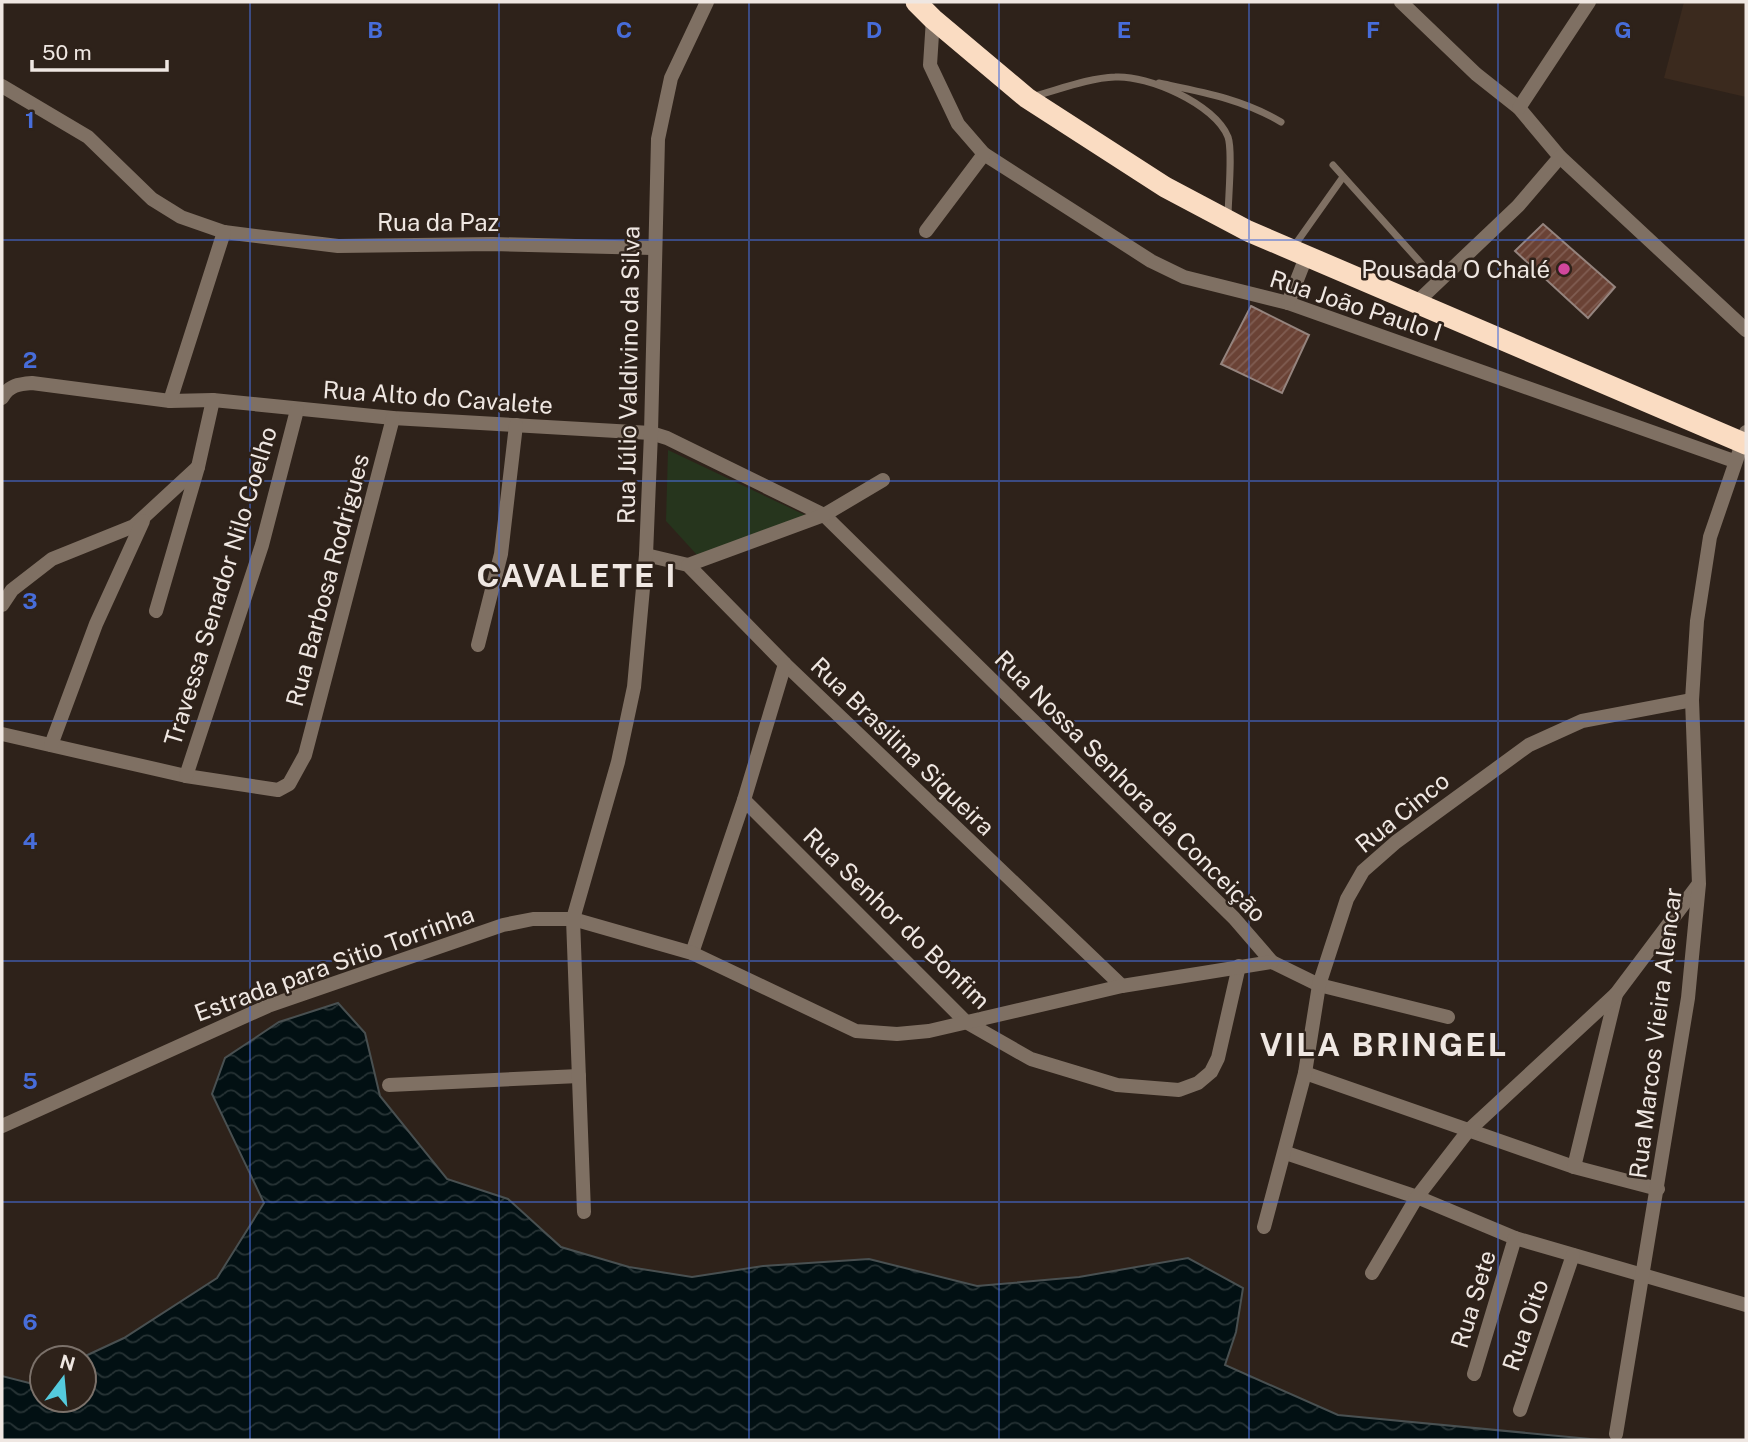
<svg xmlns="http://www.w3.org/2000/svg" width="1748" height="1442" viewBox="0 0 1748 1442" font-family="'Public Sans',sans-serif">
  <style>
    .built { fill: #3b2a1e }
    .park { fill: #26351d }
    .water { fill: url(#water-waves); stroke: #495051; stroke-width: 2 }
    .building { fill: url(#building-hatch); stroke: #95847e; stroke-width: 2 }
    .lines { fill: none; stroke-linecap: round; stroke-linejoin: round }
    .lane { stroke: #7f7063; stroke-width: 7 }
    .street { stroke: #7f7063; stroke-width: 14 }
    .highway { stroke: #fadcc2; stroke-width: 21 }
    .grid { fill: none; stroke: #476dda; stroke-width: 2; stroke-opacity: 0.55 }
    .hotel-dot { fill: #d1479c; stroke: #2e221a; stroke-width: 2.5 }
    .labels { text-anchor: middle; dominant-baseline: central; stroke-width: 5; stroke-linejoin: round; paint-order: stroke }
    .street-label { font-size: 24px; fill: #efe7e2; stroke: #2e221a }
    .poi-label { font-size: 24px; fill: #efe7e2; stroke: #2e221a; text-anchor: end }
    .district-label { font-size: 32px; font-weight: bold; letter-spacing: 2px; fill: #efe7e2; stroke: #2e221a }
    .grid-label { font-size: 23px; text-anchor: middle; font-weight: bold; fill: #476dda; stroke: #2e221a; stroke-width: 5; stroke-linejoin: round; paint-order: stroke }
  </style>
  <defs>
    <pattern id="water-waves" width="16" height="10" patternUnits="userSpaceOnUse" patternTransform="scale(1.75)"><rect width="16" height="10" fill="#021013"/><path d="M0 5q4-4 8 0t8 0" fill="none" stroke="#273335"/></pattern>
    <pattern id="building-hatch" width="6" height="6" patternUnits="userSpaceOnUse" patternTransform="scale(1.75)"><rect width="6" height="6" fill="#6a4235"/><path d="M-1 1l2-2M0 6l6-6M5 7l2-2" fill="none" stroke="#805d52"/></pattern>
  </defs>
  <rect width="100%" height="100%" fill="#2e221a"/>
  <polygon class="built" points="1684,2 1746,2 1746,97 1664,78"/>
  <polygon class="park" points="668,450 807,516 697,555 666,521"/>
  <polygon class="water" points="338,1003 365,1033 380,1096 447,1179 508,1199 561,1247 629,1267 692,1277 763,1266 869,1259 977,1286 1079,1277 1188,1258 1243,1288 1236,1332 1225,1365 1338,1415 1601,1440 2,1440 2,1376 29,1383 42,1377 42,1400 84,1400 84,1358 81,1358 124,1338 217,1278 264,1203 212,1094 225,1058 279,1022"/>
  <g class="building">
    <polygon points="1543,224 1615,287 1588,318 1515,251"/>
    <polygon points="1251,306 1309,335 1282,393 1221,364"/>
  </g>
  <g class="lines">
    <g class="lane">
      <path d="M1159,83C1202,92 1243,99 1281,122"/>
      <path d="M1031,97C1058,90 1088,78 1115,77C1148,75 1215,104 1228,137C1233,151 1228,200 1228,217"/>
      <polyline points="1333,165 1438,282"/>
      <polyline points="1292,249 1343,177"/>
    </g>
    <g class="street">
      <polyline points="1401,2 1476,74 1519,108 1560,157 1746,330"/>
      <polyline points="2,86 88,137 152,199 181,217 224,232 338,246 493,244 653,248"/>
      <polyline points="1519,108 1589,2"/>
      <polyline points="984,154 1151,261 1184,277 1288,303 1734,461"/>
      <polyline points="926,231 984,154 958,124 930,65 933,19"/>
      <polyline points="1288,303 1306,257"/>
      <polyline points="1415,304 1518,206 1560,157"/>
      <path d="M2,398C9,385 19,384 32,383L170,401L213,400L393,418L651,433L667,438L824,515L1234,918L1272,962L1319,985L1448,1017"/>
      <polyline points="170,401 224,232"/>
      <polyline points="646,555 688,565 785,664 1122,986"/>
      <polyline points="688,565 824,515 883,480"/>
      <polyline points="2,605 12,590 52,559 134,526 198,467"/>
      <polyline points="156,611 198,467 213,400"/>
      <polyline points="478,645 501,554 516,425"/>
      <polyline points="2,734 186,776 278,790 289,784 305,755 393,418"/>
      <polyline points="51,745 96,624 143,521"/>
      <polyline points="186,776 262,545 297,410"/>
      <polyline points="744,800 966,1022 1031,1059 1117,1085 1179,1090 1198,1083 1211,1072 1218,1058 1239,966"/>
      <polyline points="692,953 744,800 785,664"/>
      <polyline points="1305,1073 1574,1167 1658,1189"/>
      <polyline points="389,1085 579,1076"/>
      <polyline points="2,1126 268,1006 503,925 533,919 573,919 692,953 856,1031 897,1034 929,1031 1122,986 1272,962"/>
      <polyline points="1286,1153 1417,1197 1515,1238 1746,1305"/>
      <polyline points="1574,1167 1616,994"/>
      <polyline points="584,1212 573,919 618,762 634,687 646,555 651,433 658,139 671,78 707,2"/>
      <polyline points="1264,1227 1305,1073 1319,985 1347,899 1363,871 1396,842 1529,745 1582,721 1692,700"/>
      <polyline points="1372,1273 1417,1197 1468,1131 1616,994 1698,885"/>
      <polyline points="1474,1374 1515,1238"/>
      <polyline points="1520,1410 1573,1255"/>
      <polyline points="1616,1434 1688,998 1699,884 1692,700 1697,621 1710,537 1746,432"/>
    </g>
    <polyline class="highway" points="916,2 933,19 1027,98 1165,187 1248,231 1746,444"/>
  </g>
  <path class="grid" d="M250,2V1440M499,2V1440M749,2V1440M999,2V1440M1249,2V1440M1498,2V1440M2,240H1746M2,481H1746M2,721H1746M2,961H1746M2,1202H1746"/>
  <circle class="hotel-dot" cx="1564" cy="269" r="7"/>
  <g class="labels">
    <g class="street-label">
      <text x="438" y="222">Rua da Paz</text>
      <text transform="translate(1356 305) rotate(18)">Rua João Paulo I</text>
      <text transform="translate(628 375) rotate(-89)">Rua Júlio Valdivino da Silva</text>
      <text transform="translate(438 397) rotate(4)">Rua Alto do Cavalete</text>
      <text transform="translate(327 580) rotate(-75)">Rua Barbosa Rodrigues</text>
      <text transform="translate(220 586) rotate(-73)">Travessa Senador Nilo Coelho</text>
      <text transform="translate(903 746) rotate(44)">Rua Brasilina Siqueira</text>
      <text transform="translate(1131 786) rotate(45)">Rua Nossa Senhora da Conceição</text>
      <text transform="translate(1402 812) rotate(-39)">Rua Cinco</text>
      <text transform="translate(897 918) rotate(44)">Rua Senhor do Bonfim</text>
      <text transform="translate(334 963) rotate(-20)">Estrada para Sitio Torrinha</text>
      <text transform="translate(1655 1033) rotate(-83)">Rua Marcos Vieira Alencar</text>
      <text transform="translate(1473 1299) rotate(-73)">Rua Sete</text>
      <text transform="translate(1525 1325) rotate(-71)">Rua Oito</text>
    </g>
    <g class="poi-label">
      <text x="1550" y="269">Pousada O Chalé</text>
    </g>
    <g class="district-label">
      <text x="577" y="575">CAVALETE I</text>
      <text x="1384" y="1044">VILA BRINGEL</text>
    </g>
  </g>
  <g class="grid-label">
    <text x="375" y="38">B</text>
    <text x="624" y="38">C</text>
    <text x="874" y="38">D</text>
    <text x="1124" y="38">E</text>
    <text x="1373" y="38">F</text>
    <text x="1623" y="38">G</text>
    <text x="30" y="128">1</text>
    <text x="30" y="368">2</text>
    <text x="30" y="609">3</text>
    <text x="30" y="849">4</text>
    <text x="30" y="1089">5</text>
    <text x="30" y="1330">6</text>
  </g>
  <rect width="1748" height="1442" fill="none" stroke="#efe7e2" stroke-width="7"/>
  <g transform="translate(63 1379) rotate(16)"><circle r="33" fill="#2e221a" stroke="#7b716a" stroke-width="2"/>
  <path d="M0-5L12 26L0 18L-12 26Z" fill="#54cadd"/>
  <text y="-10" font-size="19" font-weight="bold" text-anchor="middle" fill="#efe7e2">N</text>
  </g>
  <path d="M32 60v10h135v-10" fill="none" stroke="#efe7e2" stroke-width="3.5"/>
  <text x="42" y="60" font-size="21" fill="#efe7e2" stroke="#2e221a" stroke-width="5" paint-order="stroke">50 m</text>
</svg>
